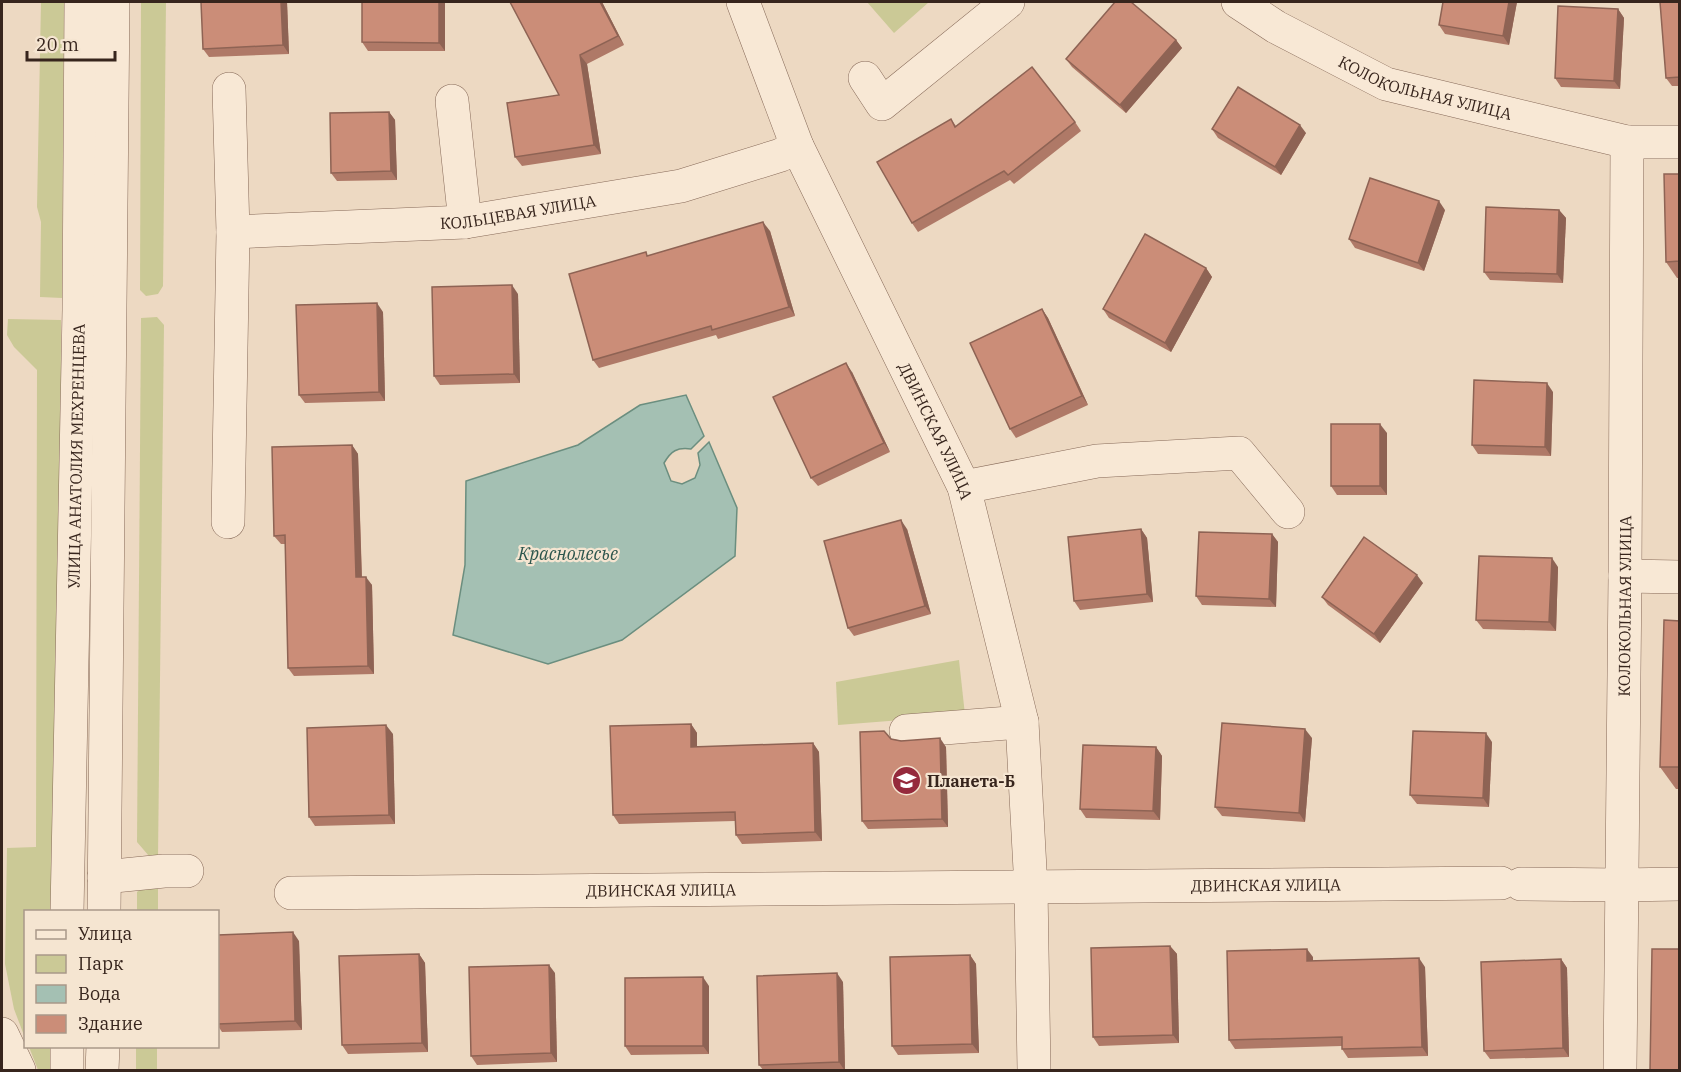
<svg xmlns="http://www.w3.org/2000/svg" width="1681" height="1072" viewBox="0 0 1681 1072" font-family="'IBM Plex Serif',serif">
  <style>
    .green { fill: #cbc996 }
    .water { fill: #a4c0b3; stroke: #6b8e7f; stroke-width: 1.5 }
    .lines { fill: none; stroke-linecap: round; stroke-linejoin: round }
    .minor-casing { stroke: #876a59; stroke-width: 34 }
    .minor { stroke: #f8e8d5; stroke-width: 33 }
    .wall { fill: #af7967 }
    .shaded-wall { fill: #8e6354 }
    .building { fill: #cb8d78; stroke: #8e6354; stroke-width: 1.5 }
    .labels { text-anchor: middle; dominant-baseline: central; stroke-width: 4.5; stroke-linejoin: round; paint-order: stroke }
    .street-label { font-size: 16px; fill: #37251d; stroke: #f5e5d1 }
    .poi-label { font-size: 16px; font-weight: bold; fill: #37251d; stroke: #f5e5d1; text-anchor: start }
    .water-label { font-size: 18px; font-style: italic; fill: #2d564d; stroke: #f5e5d1 }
  </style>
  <rect width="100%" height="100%" fill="#edd9c2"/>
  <g class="green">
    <polygon points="41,2 64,2 62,298 40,297 41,222 37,207"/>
    <polygon points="141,2 166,2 163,286 158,294 146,296 140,290"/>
    <polygon points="867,2 929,2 894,33"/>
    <polygon points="157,317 164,325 158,857 149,856 137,842 141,318"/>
    <polygon points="8,319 61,320 60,911 26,912 25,1038 14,1009 5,964 7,848 36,847 37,370 14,347 7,335"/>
    <polygon points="959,660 965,715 838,725 836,682"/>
    <polygon points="158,881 158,911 137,912 137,892 148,883"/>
    <polygon points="29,1047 59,1047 59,1070 38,1070"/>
    <rect x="136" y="1047" width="21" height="23"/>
  </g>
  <path class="water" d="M686,395L704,436L691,449C677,447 671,451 664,463L671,481L682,484L695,478L700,465L698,453L709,442L737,508L735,556L622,640L548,664L453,635L465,565L466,481L578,445L640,405Z"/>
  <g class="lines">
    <defs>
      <g id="minor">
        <path id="s1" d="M743,2L797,146L964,487L1022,722L1031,888L1034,1070"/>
        <path id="s2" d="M1238,2L1276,27L1386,84L1627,142H1680"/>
        <polyline points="865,78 882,104 1008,2"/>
        <polyline points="452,101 465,222"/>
        <path id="s3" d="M233,232L465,222L681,186L781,155L797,146"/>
        <polyline points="964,487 1097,461 1239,453 1288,512"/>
        <polyline points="228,522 233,232 229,89"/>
        <polyline points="1625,576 1680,577"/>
        <polyline points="906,731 1022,722"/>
        <polyline points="104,877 164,871 187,871"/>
        <polyline points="1521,884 1621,885 1680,884"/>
        <path id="s4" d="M291,893L1501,883"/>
        <path id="s5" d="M67,912L79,310L81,2"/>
        <polyline points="104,912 113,2"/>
        <polyline points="2,1034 19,1070"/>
        <polyline points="67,1070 67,1046"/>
        <polyline points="102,1070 103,1046"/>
        <path id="s6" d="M1620,1070L1625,576L1627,142"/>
      </g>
    </defs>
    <use href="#minor" class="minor-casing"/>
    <use href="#minor" class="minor"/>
  </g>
  <g class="wall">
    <polygon points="287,2 289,54 209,57 203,49"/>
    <polygon points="445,2 445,51 368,51 362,42"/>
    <polygon points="602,2 624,45 587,64 601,154 522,166 515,157 559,95"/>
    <polygon points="1517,2 1509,45 1445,34 1439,25"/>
    <polygon points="1680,2 1680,86 1672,86 1666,78"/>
    <polygon points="1618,9 1624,18 1620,89 1561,87 1555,78"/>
    <polygon points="1176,40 1182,48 1126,113 1072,67 1066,59"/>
    <polygon points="389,112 395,120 397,180 337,181 331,173"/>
    <polygon points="951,119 956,126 1075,122 1081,131 1014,184 1010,180 918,232 912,223"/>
    <polygon points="1212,129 1306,133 1281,175 1218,138"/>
    <polygon points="1680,174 1680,278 1677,278 1666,262"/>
    <polygon points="1445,210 1424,271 1355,248 1349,239"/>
    <polygon points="1559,210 1566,218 1563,283 1490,280 1484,272"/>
    <polygon points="770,231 795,316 718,339 716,335 599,368 593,360 648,256"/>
    <polygon points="1206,268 1212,277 1171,352 1109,318 1103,309"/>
    <polygon points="518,294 520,383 440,385 434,376"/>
    <polygon points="1042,309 1048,318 1088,405 1016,438 1010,429"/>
    <polygon points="383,312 385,401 305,403 299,395"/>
    <polygon points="852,372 890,452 818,486 811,478"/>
    <polygon points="1553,392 1551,456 1478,454 1472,445"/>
    <polygon points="1387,433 1387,495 1337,495 1331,486"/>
    <polygon points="352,445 358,454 362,577 372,585 374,674 294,676 288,668 285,544 281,544 274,536"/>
    <polygon points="907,529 931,614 854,636 848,628"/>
    <polygon points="1141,529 1147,538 1153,602 1080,610 1074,601"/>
    <polygon points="1272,534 1278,542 1276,607 1202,605 1196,596"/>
    <polygon points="1558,567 1556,631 1483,629 1476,620"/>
    <polygon points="1423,583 1380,643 1328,605 1322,597"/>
    <polygon points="1680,621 1680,789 1676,789 1660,767"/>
    <polygon points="691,724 697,733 697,747 813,743 819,752 822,841 742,844 736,835 735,821 619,824 613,815"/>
    <polygon points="393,734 395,824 315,826 309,817"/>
    <polygon points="1312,738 1305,822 1222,816 1215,807"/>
    <polygon points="891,739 946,747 948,827 868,829 862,821"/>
    <polygon points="1492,742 1489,807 1417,804 1410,795"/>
    <polygon points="1156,747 1162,756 1160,820 1086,818 1080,809"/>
    <polygon points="218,935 299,941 302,1030 222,1032 218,1026"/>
    <polygon points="1170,946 1177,954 1179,1043 1099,1046 1093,1037"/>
    <polygon points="419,954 425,963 428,1052 348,1054 342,1045"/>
    <polygon points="970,955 976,964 979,1053 898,1055 892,1046"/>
    <polygon points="1313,957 1313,961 1425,967 1428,1056 1348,1058 1342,1049 1342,1046 1235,1049 1229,1040"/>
    <polygon points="1561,959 1567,968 1569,1057 1490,1059 1484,1051"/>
    <polygon points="555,973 557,1062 477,1065 471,1056"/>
    <polygon points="843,982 845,1071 764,1071 759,1065"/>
    <polygon points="709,986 709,1054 631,1055 625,1046"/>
  </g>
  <g class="shaded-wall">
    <polygon points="281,2 287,2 289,54 283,45"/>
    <polygon points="439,2 445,2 445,51 439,43"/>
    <polygon points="600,2 602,2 624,45 618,36"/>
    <polygon points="1509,2 1517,2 1509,45 1503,36"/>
    <polygon points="1618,9 1624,18 1620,89 1614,81"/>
    <polygon points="1176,40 1182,48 1126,113 1120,105"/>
    <polygon points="580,55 587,64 601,154 594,145"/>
    <polygon points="389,112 395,120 397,180 391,171"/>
    <polygon points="1300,125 1306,133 1281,175 1275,167"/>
    <polygon points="1439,201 1445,210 1424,271 1418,263"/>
    <polygon points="1559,210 1566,218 1563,283 1557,274"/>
    <polygon points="763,222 770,231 795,316 789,307"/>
    <polygon points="1206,268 1212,277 1171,352 1165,343"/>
    <polygon points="512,285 518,294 520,383 514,374"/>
    <polygon points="377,303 383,312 385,401 379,392"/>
    <polygon points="1042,309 1048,318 1088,405 1082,396"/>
    <polygon points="846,363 852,372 890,452 884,443"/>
    <polygon points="1547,383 1553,392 1551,456 1545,447"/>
    <polygon points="1380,424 1387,433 1387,495 1380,486"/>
    <polygon points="352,445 358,454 362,586 356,577"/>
    <polygon points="901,520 907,529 931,614 925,606"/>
    <polygon points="1141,529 1147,538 1153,602 1147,594"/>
    <polygon points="1272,534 1278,542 1276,607 1269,599"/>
    <polygon points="1552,558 1558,567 1556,631 1549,622"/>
    <polygon points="1417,575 1423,583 1380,643 1374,634"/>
    <polygon points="366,577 372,585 374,674 368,666"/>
    <polygon points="691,724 697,733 697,756 691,747"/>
    <polygon points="386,725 393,734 395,824 389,815"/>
    <polygon points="1305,729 1312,738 1305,822 1299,813"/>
    <polygon points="1486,733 1492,742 1489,807 1483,798"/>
    <polygon points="940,738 946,747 948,827 942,819"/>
    <polygon points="813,743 819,752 822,841 815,832"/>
    <polygon points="1156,747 1162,756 1160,820 1153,811"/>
    <polygon points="293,932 299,941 302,1030 295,1021"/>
    <polygon points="1170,946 1177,954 1179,1043 1173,1035"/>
    <polygon points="1307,949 1313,957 1313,969 1307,961"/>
    <polygon points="419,954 425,963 428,1052 422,1043"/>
    <polygon points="970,955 976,964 979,1053 972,1044"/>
    <polygon points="1419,958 1425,967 1428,1056 1422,1047"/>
    <polygon points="1561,959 1567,968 1569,1057 1563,1048"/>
    <polygon points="549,965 555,973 557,1062 551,1053"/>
    <polygon points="837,973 843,982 845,1071 839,1062"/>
    <polygon points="703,977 709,986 709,1054 703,1046"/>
  </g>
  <g class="building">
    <polygon points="201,2 281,2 283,45 203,49"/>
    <polygon points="362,2 439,2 439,43 362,42"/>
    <polygon points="510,2 600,2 618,36 580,55 594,145 515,157 507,103 559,95"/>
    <polygon points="1115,2 1131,2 1176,40 1120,105 1066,59"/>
    <polygon points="1443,2 1509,2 1503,36 1439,25"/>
    <polygon points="1660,2 1680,2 1680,77 1666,78"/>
    <polygon points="1558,6 1618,9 1614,81 1555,78"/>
    <polygon points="1032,67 1075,122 1008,175 1004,171 912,223 877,162 951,119 955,127"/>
    <polygon points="1238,87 1300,125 1275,167 1212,129"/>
    <polygon points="389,112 391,171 331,173 330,113"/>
    <polygon points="1664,174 1680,174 1680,261 1666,262"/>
    <polygon points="1370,178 1439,201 1418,263 1349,239"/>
    <polygon points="1486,207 1559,210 1557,274 1484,272"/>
    <polygon points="763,222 789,307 712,330 711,326 593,360 569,274 646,252 647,256"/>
    <polygon points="1145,234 1206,268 1165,343 1103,309"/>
    <polygon points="512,285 514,374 434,376 432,287"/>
    <polygon points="377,303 379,392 299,395 296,305"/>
    <polygon points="1042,309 1082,396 1010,429 970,343"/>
    <polygon points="846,363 884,443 811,478 773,397"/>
    <polygon points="1474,380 1547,383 1545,447 1472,445"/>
    <rect x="1331" y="424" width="49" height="62"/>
    <polygon points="352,445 356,577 366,577 368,666 288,668 285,535 274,536 272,447"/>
    <polygon points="901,520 925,606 848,628 824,541"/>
    <polygon points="1141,529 1147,594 1074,601 1068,537"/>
    <polygon points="1199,532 1272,534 1269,599 1196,596"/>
    <polygon points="1364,537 1417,575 1374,634 1322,597"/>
    <polygon points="1479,556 1552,558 1549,622 1476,620"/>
    <polygon points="1664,620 1680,621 1680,767 1660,767"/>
    <polygon points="1222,723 1305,729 1299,813 1215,807"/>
    <polygon points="691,724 691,747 813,743 815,832 736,835 735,812 613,815 610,726"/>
    <polygon points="386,725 389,815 309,817 307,728"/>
    <polygon points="884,731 891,739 901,741 940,738 942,819 862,821 860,732"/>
    <polygon points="1413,731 1486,733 1483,798 1410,795"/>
    <polygon points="1083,745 1156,747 1153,811 1080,809"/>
    <polygon points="293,932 295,1021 218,1024 218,935"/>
    <polygon points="1170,946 1173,1035 1093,1037 1091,948"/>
    <polygon points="1307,949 1307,961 1419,958 1422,1047 1342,1049 1342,1037 1229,1040 1227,951"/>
    <polygon points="1652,949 1680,949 1680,1071 1650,1071"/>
    <polygon points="419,954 422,1043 342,1045 339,956"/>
    <polygon points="970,955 972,1044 892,1046 890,957"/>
    <polygon points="1561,959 1563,1048 1484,1051 1481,962"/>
    <polygon points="549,965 551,1053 471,1056 469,967"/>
    <polygon points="837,973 839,1062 759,1065 757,976"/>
    <polygon points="703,977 703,1046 625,1046 625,978"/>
  </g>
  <defs>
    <symbol id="school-disc" viewBox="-11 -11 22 22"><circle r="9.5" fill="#952a3c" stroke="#f5e5d1"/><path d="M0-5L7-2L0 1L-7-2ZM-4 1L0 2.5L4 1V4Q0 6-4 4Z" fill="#fff"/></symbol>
  </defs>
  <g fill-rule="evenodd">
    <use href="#school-disc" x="890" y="764" width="33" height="33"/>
  </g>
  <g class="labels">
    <g class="street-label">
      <text stroke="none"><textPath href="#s2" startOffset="208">КОЛОКОЛЬНАЯ УЛИЦА</textPath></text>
      <text stroke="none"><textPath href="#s3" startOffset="286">КОЛЬЦЕВАЯ УЛИЦА</textPath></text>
      <text stroke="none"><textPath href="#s1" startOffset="471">ДВИНСКАЯ УЛИЦА</textPath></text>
      <text stroke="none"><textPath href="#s5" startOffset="456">УЛИЦА АНАТОЛИЯ МЕХРЕНЦЕВА</textPath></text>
      <text stroke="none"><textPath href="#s6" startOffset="464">КОЛОКОЛЬНАЯ УЛИЦА</textPath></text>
      <text stroke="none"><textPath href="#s4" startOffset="975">ДВИНСКАЯ УЛИЦА</textPath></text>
      <text stroke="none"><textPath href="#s4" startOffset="370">ДВИНСКАЯ УЛИЦА</textPath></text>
    </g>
    <g class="poi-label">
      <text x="927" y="781">Планета-Б</text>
    </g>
    <g class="water-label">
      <text x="568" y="553">Краснолесье</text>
    </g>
  </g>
  <rect width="1681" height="1072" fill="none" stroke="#37251d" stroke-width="6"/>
  <rect x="24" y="910" width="195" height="138" fill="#f5e5d1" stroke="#a99889" stroke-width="1.5"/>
  <rect x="36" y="930" width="30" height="9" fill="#f8e8d5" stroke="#a99889" stroke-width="1.5"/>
  <text x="78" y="940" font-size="18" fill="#37251d">Улица</text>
  <rect x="36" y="955" width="30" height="18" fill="#cbc996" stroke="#a99889" stroke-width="1.5"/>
  <text x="78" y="970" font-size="18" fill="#37251d">Парк</text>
  <rect x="36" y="985" width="30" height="18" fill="#a4c0b3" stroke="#a99889" stroke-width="1.5"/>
  <text x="78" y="1000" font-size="18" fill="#37251d">Вода</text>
  <rect x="36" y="1015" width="30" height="18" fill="#cb8d78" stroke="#a99889" stroke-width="1.5"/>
  <text x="78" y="1030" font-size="18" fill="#37251d">Здание</text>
  <path d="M27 51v9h88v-9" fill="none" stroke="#37251d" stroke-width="3"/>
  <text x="36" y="51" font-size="18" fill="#37251d" stroke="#f5e5d1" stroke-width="4.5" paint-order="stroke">20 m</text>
</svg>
